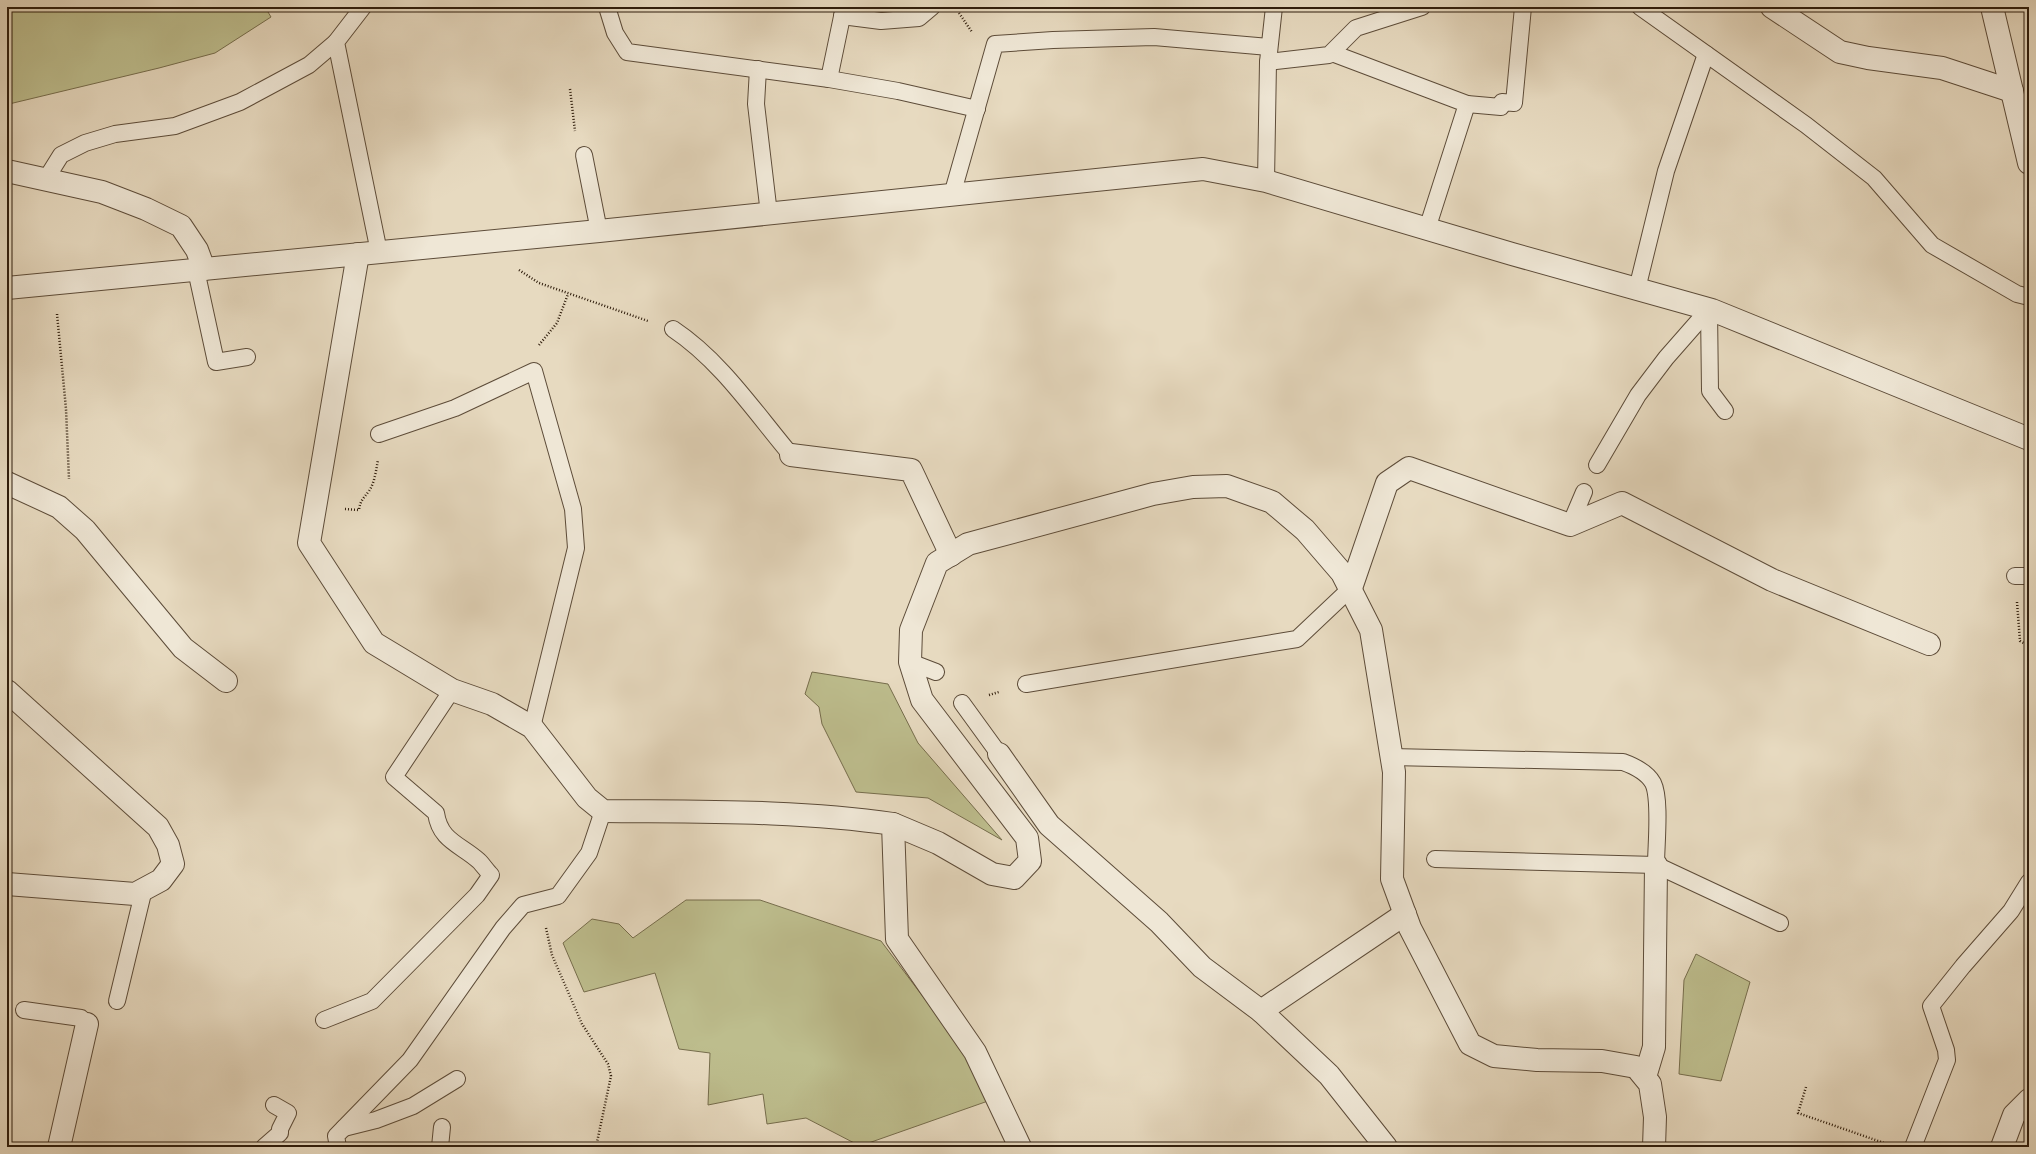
<svg xmlns="http://www.w3.org/2000/svg" width="2036" height="1154" viewBox="0 0 2036 1154" font-family="'Sorts Mill Goudy',serif">
  <style>
    .green { fill: #bdbd8d; stroke: #766d4c }
    .lines { fill: none; stroke-linecap: round; stroke-linejoin: round }
    .service-casing { stroke: #5d4c39; stroke-width: 18 }
    .pedestrian-casing { stroke: #5d4c39; stroke-width: 24 }
    .minor-casing { stroke: #5d4c39; stroke-width: 24 }
    .path { stroke: #2f1d0c; stroke-width: 2.5; stroke-dasharray: 1 2; stroke-linecap: butt }
    .service { stroke: #efe7d6; stroke-width: 16 }
    .pedestrian { stroke: #efe7d6; stroke-width: 22 }
    .minor { stroke: #efe7d6; stroke-width: 22 }
  </style>
  <rect width="100%" height="100%" fill="#e7dac0"/>
  <filter id="stains"><feTurbulence type="fractalNoise" baseFrequency=".005" numOctaves="4"/><feColorMatrix values="0 0 0 0 .2 0 0 0 0 .09 0 0 0 0 .02 0 0 0 .5 -.17"/></filter>
  <radialGradient id="worn" r=".72"><stop offset=".6" stop-color="#630" stop-opacity="0"/><stop offset="1" stop-color="#630" stop-opacity=".3"/></radialGradient>
  <g class="green">
    <polygon points="7,7 265,7 271,17 215,53 159,68 9,104 7,104"/>
    <polygon points="812,672 888,684 918,743 1002,840 928,798 856,792 822,724 819,707 805,694"/>
    <polygon points="686,900 760,900 881,941 967,1055 988,1101 860,1146 806,1118 767,1124 763,1094 708,1105 710,1053 679,1049 655,973 584,992 563,943 592,919 619,924 633,938"/>
    <polygon points="1696,954 1750,982 1721,1081 1679,1074 1684,980"/>
  </g>
  <g class="lines">
    <defs>
      <g id="service">
        <polyline points="363,7 336,42 379,252"/>
        <polyline points="607,7 615,33 627,52 829,79 898,91 977,109"/>
        <polyline points="1640,7 1806,125 1874,178 1932,245 2017,294 2029,297"/>
        <polyline points="842,16 881,21 919,18 932,7"/>
        <polyline points="1332,53 1467,104 1427,229"/>
        <polyline points="1268,62 1329,55 1356,28 1422,7"/>
        <polyline points="758,69 756,104 769,214"/>
        <polyline points="829,79 844,7"/>
        <polyline points="1467,104 1501,107 1502,102 1514,103 1523,7"/>
        <polyline points="584,155 599,231"/>
        <polyline points="46,179 61,155 85,143 115,134 175,126 240,102 309,65 336,42"/>
        <polyline points="1266,181 1268,62 1274,7"/>
        <polyline points="952,195 995,44 1053,40 1154,37 1269,47"/>
        <polyline points="196,270 216,362 247,357"/>
        <polyline points="1637,289 1666,171 1706,54"/>
        <polyline points="1709,309 1710,391 1725,411"/>
        <path d="M673,329C721,361 754,411 791,455"/>
        <polyline points="379,434 455,408 534,371 573,509 576,548 532,727"/>
        <polyline points="1597,465 1638,395 1666,358 1709,309"/>
        <polyline points="1570,525 1584,492"/>
        <polyline points="2015,576 2029,576"/>
        <polyline points="910,662 936,672"/>
        <polyline points="1026,684 1297,639 1351,588"/>
        <polyline points="962,703 999,754"/>
        <path d="M1391,757L1623,762C1634,766 1647,772 1653,783C1661,799 1656,845 1656,865"/>
        <polyline points="1435,859 1656,865 1780,923"/>
        <polyline points="117,1001 144,889"/>
        <polyline points="24,1010 81,1018 87,1024"/>
        <path d="M324,1020L372,1001L477,895L491,875C487,871 483,865 479,861C460,844 440,841 436,813L394,777L452,690"/>
        <polyline points="344,1128 376,1120 413,1106 457,1079"/>
        <polyline points="264,1147 280,1133 280,1129 288,1113 274,1105"/>
        <polyline points="338,1147 336,1136 410,1060 503,928 523,905 558,896 589,853 603,811"/>
        <polyline points="440,1147 442,1127"/>
        <polyline points="1913,1147 1947,1060 1946,1050 1931,1006 1963,966 2011,911 2029,882"/>
      </g>
      <polyline id="pedestrian" points="1645,1077 1654,1047 1656,865"/>
      <g id="minor">
        <polyline points="1772,7 1840,52 1868,58 1942,68 2012,91"/>
        <polyline points="1992,7 2029,163"/>
        <polyline points="7,171 102,192 146,209 181,226 197,250 204,269"/>
        <path d="M358,254L309,543L374,643L452,690L492,704L532,727L587,798L603,811C700,812 798,810 893,824L897,939L975,1052L1020,1147"/>
        <polyline points="7,288 599,231 1203,169 1266,181 1512,254 1712,310 2029,439"/>
        <polyline points="791,455 911,470 951,555"/>
        <polyline points="7,483 59,507 85,530 183,648 226,681"/>
        <polyline points="1351,588 1387,483 1409,468 1570,525 1622,503 1772,580 1929,644"/>
        <polyline points="7,691 158,827 168,845 173,864 161,880 135,894 7,884"/>
        <polyline points="999,754 1049,825 1159,922 1202,967 1261,1011 1329,1075 1386,1147"/>
        <polyline points="893,824 938,843 992,874 1014,878 1030,861 1027,838 922,700 910,662 911,630 937,563 968,544 1153,494 1193,487 1227,486 1272,502 1305,530 1342,573 1371,630 1394,772 1392,879 1410,928 1470,1044 1494,1056 1537,1060 1602,1061 1636,1067 1650,1084 1655,1117 1654,1147"/>
        <polyline points="1261,1011 1405,914"/>
        <polyline points="59,1147 87,1024"/>
        <polyline points="2002,1147 2014,1115 2029,1100"/>
      </g>
    </defs>
    <use href="#service" class="service-casing"/>
    <use href="#pedestrian" class="pedestrian-casing"/>
    <use href="#minor" class="minor-casing"/>
    <g class="path">
      <polyline points="959,13 972,32"/>
      <polyline points="570,89 575,131"/>
      <polyline points="519,270 539,283 648,321"/>
      <polyline points="57,314 66,409 69,479"/>
      <polyline points="539,345 557,323 568,294"/>
      <path d="M345,509L359,510C360,501 363,499 369,491C375,482 376,470 378,460"/>
      <polyline points="2017,602 2020,641 2029,646"/>
      <polyline points="989,695 999,692"/>
      <polyline points="2027,781 2029,779"/>
      <polyline points="546,928 552,955 582,1024 608,1064 611,1076 596,1147"/>
      <polyline points="1806,1087 1798,1113 1887,1144"/>
    </g>
    <use href="#service" class="service"/>
    <use href="#pedestrian" class="pedestrian"/>
    <use href="#minor" class="minor"/>
  </g>
  <rect width="2036" height="1154" fill="none" stroke="#e7dac0" stroke-width="24"/>
  <rect x="8" y="8" width="2020" height="1138" fill="none" stroke="#2f1d0c" stroke-width="2"/>
  <rect x="12" y="12" width="2012" height="1130" fill="none" stroke="#2f1d0c"/>
  <rect width="100%" height="100%" filter="url(#stains)"/>
  <rect width="100%" height="100%" fill="url(#worn)"/>
</svg>
